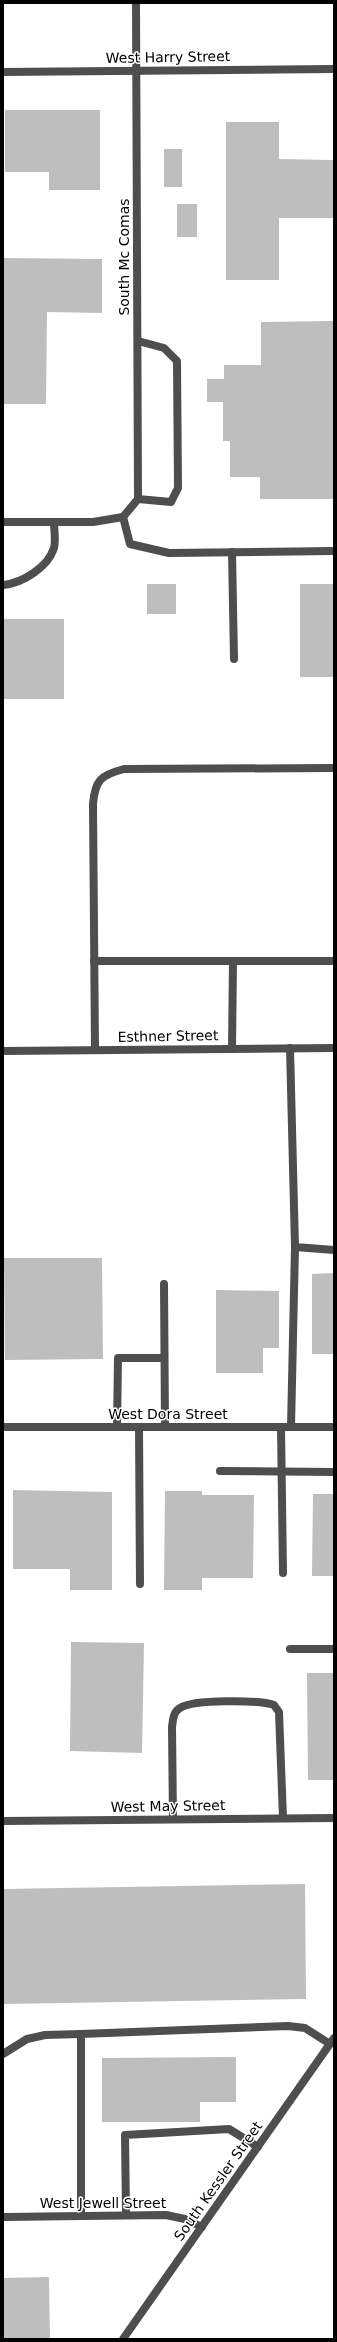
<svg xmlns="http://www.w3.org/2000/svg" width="337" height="2342" viewBox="0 0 337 2342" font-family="'DejaVu Sans',sans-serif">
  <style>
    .building { fill: #bebebe }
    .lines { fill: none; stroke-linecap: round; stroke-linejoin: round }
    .service { stroke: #4e4e4e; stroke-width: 8 }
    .minor { stroke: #4e4e4e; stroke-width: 8 }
    .tertiary { stroke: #4e4e4e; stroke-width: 8 }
    .labels { text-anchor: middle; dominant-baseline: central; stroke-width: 3; stroke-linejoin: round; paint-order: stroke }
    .street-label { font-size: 14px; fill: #000; stroke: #fff }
  </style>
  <rect width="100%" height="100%" fill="#fff"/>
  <g class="building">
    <polygon points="5,110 100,110 100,190 49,190 49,172 5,172"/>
    <polygon points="226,122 279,122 279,159 334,160 334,218 279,218 279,280 226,280"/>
    <rect x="164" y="149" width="18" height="38"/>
    <rect x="177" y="204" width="20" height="33"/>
    <polygon points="3,258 102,259 102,313 47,312 46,404 3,404"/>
    <polygon points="334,321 334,499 260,499 260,477 230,477 230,441 223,441 223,402 207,402 207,379 224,379 224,365 261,365 261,322"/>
    <rect x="147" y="584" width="29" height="30"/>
    <rect x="300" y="584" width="34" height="93"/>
    <rect x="3" y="619" width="61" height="80"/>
    <polygon points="4,1258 102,1258 103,1359 5,1360"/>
    <polygon points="334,1273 334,1354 312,1354 312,1274"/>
    <polygon points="216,1290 279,1291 279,1348 263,1348 263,1373 216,1373"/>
    <polygon points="13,1490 112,1492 112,1590 70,1590 70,1569 13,1569"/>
    <polygon points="165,1491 202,1491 202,1495 254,1495 253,1578 202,1578 202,1590 164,1590"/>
    <polygon points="313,1494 334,1494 334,1576 312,1576"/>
    <polygon points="71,1642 144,1643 142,1753 70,1751"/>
    <polygon points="307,1673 334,1673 334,1780 308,1780"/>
    <polygon points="305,1884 306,1999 3,2004 3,1889"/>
    <polygon points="236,2057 236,2102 200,2102 200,2122 102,2122 102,2058"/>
    <polygon points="49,2277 50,2339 3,2339 3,2278"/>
  </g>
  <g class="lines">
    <g class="service">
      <polyline points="138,499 171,502 178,488 177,361 164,348 138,341"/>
      <polyline points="123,517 130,544 169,553 334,551"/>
      <polyline points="232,552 234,659"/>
      <path d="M3,585C23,583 48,567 54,548C56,541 54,530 54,522"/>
      <polyline points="94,961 334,961"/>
      <polyline points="290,1048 295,1247 334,1250"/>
      <polyline points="232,1049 233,961"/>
      <path d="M95,1050L93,804C95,780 101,775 124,769L334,768"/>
      <polyline points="164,1284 165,1427"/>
      <polyline points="117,1427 118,1358 164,1358"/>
      <polyline points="139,1427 140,1584"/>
      <polyline points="281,1427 283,1573"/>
      <polyline points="291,1427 295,1247"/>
      <polyline points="220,1471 334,1472"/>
      <polyline points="290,1649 334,1649"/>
      <path d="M173,1819L172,1727C173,1720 173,1712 180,1708C193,1699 259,1700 274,1705L279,1712L283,1818"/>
      <polyline points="3,2054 27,2039 45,2035 81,2034"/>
      <polyline points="126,2215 125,2135 229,2129 258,2147"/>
      <polyline points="81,2216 81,2034 288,2026 305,2028 330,2044"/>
    </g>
    <g class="minor">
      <polyline points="3,522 93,522 123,517 138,499 136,3"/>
      <polyline points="3,1051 334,1048"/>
      <polyline points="3,1427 334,1427"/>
      <polyline points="3,1821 334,1818"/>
      <polyline points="3,2217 166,2215 185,2219 202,2227"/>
      <polyline points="123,2339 334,2038"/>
    </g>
    <polyline class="tertiary" points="3,72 334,69"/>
  </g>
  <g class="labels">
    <g class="street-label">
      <text transform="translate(168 57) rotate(-1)">West Harry Street</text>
      <text transform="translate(124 257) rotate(-90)">South Mc Comas</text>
      <text transform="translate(168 1036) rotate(-1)">Esthner Street</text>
      <text x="168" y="1414">West Dora Street</text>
      <text transform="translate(168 1806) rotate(-1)">West May Street</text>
      <text transform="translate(218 2181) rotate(-55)">South Kessler Street</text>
      <text x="103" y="2203">West Jewell Street</text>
    </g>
  </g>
  <rect width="337" height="2342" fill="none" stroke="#000000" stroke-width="8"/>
</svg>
